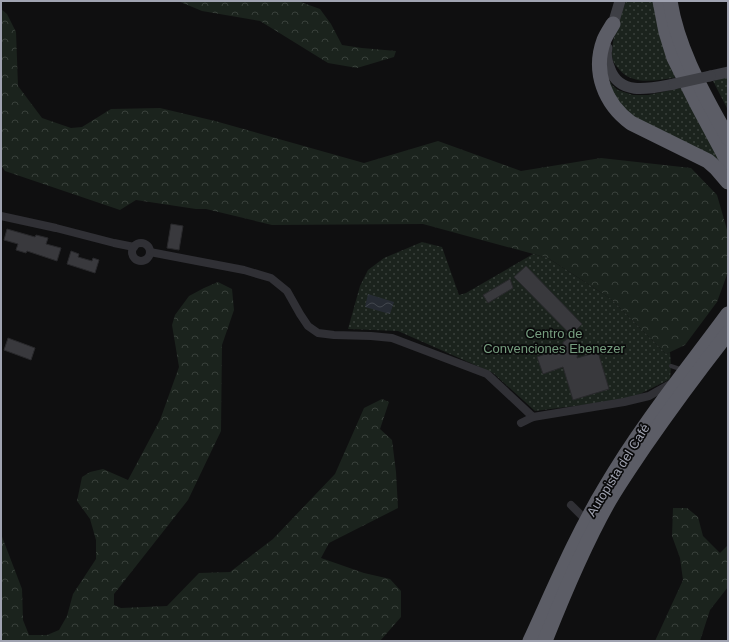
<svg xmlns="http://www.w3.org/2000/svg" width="729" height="642" viewBox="0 0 729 642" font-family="Helvetica,sans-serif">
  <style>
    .forest { fill: url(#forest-crowns) }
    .park { fill: url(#park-dots) }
    .water { fill: url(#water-waves) }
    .building { fill: #39393d; stroke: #29292c }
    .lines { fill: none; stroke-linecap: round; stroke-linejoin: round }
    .lane { stroke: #303035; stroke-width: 4 }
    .street { stroke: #303035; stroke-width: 8 }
    .secondary { stroke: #3e3f45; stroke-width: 11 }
    .highway { stroke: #5c5d66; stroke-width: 15 }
    .secondary-bridge { stroke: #3e3f45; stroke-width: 11 }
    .labels { text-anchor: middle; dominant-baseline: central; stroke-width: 3.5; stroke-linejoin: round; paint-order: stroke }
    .park-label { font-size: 13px; fill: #769d7f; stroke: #0a0a0b }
    .street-label { font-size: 13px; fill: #a0a3b1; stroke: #0a0a0b }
  </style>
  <defs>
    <pattern id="forest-crowns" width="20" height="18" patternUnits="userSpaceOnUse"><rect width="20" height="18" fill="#1b231d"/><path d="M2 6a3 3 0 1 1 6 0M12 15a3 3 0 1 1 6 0" fill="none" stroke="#39403b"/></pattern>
    <pattern id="park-dots" width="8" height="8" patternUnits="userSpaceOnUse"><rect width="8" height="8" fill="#1b231d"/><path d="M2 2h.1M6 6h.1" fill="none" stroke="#39403b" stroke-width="1.8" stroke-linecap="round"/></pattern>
    <pattern id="water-waves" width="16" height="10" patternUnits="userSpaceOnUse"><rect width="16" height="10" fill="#262b33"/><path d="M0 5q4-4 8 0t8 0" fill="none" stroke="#42474e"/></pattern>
  </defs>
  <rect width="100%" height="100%" fill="#0f0f10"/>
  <g class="forest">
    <polygon points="178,1 298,1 320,9 331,24 342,45 362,48 396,51 394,57 357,68 328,63 260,21 202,11"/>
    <polygon points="1,9 7,14 16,32 18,86 42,118 71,128 82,127 111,109 160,108 215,121 364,163 438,141 521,171 601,158 691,168 717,195 728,233 728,272 717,302 685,345 666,354 611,299 548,258 423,224 272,225 206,209 196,209 136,200 120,210 5,171 1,165"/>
    <polygon points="218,282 232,289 234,310 222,345 221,431 188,500 114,594 114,605 121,608 167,606 199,573 230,572 273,539 335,474 364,408 382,399 389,402 380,429 392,440 396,472 398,508 329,543 321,558 364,573 390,579 401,591 401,617 380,641 1,641 1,534 22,589 23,620 29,635 47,635 59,630 67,616 73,594 96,559 96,540 90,519 77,501 82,477 90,472 103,469 128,480 160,420 179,367 172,325 175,315 189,296 204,288"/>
    <polygon points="673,508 687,508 698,517 703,536 720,553 728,545 728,587 710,610 700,641 655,641 683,580 680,558 672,536"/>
  </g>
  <g class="park">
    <path d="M626,1H656L678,77C658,80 632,87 618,68C614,64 612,60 612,54C612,36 620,18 626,1Z"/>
    <polygon points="605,74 612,85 618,90 633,95 648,95 681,88 728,172 620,109"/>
    <polygon points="728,76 728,110 713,81"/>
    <polygon points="422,242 442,247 459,295 466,293 533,254 548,258 611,299 666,354 670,352 671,366 670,379 636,396 607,402 535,411 493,373 398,331 348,329 360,286 368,270 384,258"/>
  </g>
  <polygon class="water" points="368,294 394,302 390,314 365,307"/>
  <g class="building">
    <polygon points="171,224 183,226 179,250 167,248"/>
    <polygon points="7,229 35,237 36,235 48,238 46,244 61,248 57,261 27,251 26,253 16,250 18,244 4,240"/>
    <polygon points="71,251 79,254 78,257 92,261 93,258 99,260 95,273 67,264"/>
    <polygon points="526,266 582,324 571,335 514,277"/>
    <polygon points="510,279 513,288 488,303 483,295"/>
    <polygon points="8,338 35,348 31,360 4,350"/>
    <polygon points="569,338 576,339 579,344 577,358 598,352 609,389 573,400 563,367 543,374 537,357 563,348 563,342"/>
  </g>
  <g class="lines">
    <polyline class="lane" points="671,366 683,370"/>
    <g class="street">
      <polyline points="1,216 56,228 114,243 134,247"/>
      <circle cx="141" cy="252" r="9"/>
      <polyline points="150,252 244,270 271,278 287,291 300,314 308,326 318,333 334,335 371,336 392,338 487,374 533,417"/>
      <polyline points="521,423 533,417 624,402 649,396 672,383"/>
      <polyline points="571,505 586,520"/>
    </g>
    <g class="secondary">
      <polyline points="611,31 620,1"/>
      <path d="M607,48C605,55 607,62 610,69C620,97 652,88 674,84"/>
      <polyline points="710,76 728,72"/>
    </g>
    <g class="highway">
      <polyline points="660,1 666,32 674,58 697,104 728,162"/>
      <path d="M670,1C678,51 704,94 728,138"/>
      <path d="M613,24C610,29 606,35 604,40C592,72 605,104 631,123L708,161L716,168L728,182"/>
      <path d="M530,641C554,589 576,536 605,488C641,426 686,371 728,314"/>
      <path d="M545,641C564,593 584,545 609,501C620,482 632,465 644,447C671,408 699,370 728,333"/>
    </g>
    <polyline class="secondary-bridge" points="674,84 710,76"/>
  </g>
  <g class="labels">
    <g class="park-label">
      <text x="554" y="333">Centro de<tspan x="554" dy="15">Convenciones Ebenezer</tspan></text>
    </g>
    <g class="street-label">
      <text transform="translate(618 470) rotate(-58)">Autopista del Café</text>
    </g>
  </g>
  <rect width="729" height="642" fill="none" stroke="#a0a3b1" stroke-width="4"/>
</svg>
